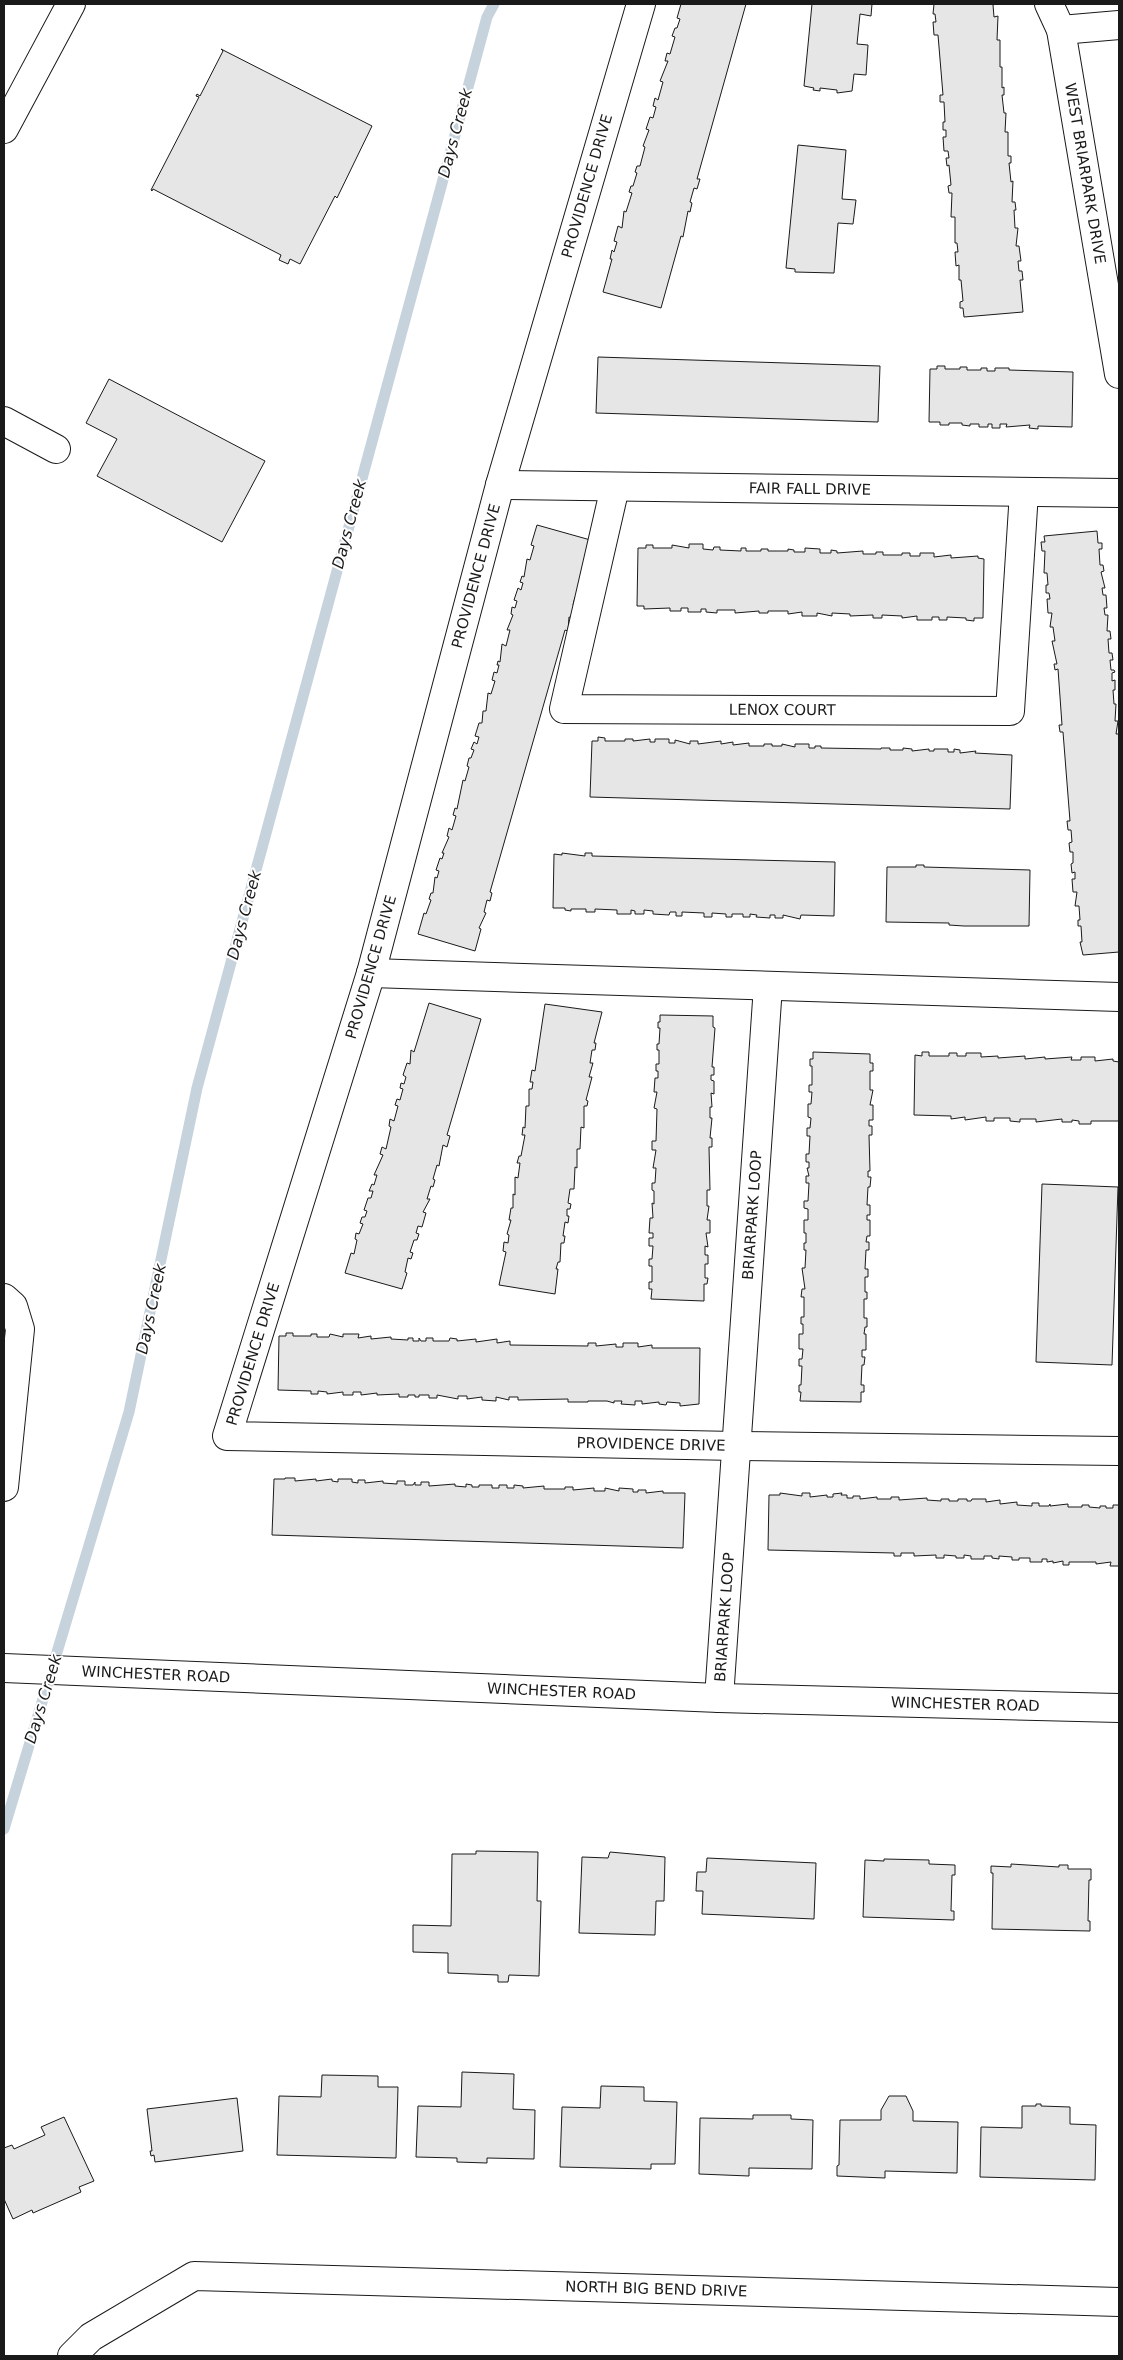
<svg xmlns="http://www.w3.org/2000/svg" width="1123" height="2360" viewBox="0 0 1123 2360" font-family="'DejaVu Sans',sans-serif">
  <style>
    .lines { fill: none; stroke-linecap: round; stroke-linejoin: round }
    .stream { stroke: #c6d2dc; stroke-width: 11 }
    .building { fill: #e6e6e6; stroke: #1a1a1a }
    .minor-casing { stroke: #1a1a1a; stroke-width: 30 }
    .major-casing { stroke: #1a1a1a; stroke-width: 30 }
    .minor { stroke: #fff; stroke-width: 28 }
    .major { stroke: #fff; stroke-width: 28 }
    .labels { text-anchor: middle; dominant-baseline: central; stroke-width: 4; stroke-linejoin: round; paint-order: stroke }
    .street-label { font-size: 15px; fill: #1a1a1a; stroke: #fff }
    .water-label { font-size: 16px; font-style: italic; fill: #1a1a1a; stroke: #fff }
  </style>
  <rect width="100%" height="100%" fill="#fff"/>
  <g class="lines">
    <polyline class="stream" points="4,1829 129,1412 197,1088 487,17 494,4"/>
  </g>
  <g class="building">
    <polygon points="681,4 746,4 697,179 700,179 697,189 694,188 690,202 692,203 690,212 688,211 683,237 681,236 661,308 603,292 612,259 610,259 612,250 614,252 617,242 614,241 618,226 622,228 624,211 626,212 632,193 629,192 631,186 633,186 637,173 635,172 637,166 640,166 645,147 643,146 649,130 646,129 650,117 653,118 656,107 653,106 655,98 658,100 663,82 660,81 668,61 665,61 667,53 670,54 675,37 672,36 675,28 677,28 680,19 677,18"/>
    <polygon points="812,4 872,4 871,16 860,14 857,44 868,45 866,75 854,74 852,91 837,93 837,90 820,88 820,91 813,90 814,88 804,86"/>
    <polygon points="934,4 995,4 993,5 994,17 998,16 997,40 1000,40 1000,67 1002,67 1002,88 1004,87 1004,95 1002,95 1004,113 1006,113 1005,132 1008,132 1008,156 1011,156 1011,163 1009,163 1011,182 1013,181 1012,202 1015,202 1016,210 1014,210 1015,228 1018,228 1016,246 1019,246 1021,261 1018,261 1019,271 1022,271 1023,280 1020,280 1023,312 964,317 963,308 960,308 960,302 963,301 961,280 959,280 959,265 956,266 955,252 958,252 957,243 955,243 955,217 951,217 952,193 949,193 948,186 951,185 949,165 947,166 946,158 949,158 948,151 944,151 943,137 946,137 946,130 943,130 943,122 945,122 944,102 940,102 940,95 943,95 938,35 934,35 933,22 936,22 935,14 933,14"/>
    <polygon points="221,49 372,126 337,198 335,196 300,264 290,259 288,264 279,260 281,255 153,189 152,191 151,190 199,97 196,96 197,94 200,96 223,51"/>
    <polygon points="798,145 846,150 842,199 856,200 853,224 838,223 834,273 795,272 795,269 786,268"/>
    <polygon points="598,357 880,366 878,422 596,413"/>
    <polygon points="937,366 945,366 945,369 960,369 960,367 967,367 967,370 981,370 981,368 987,368 987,371 995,371 995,368 1009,368 1009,370 1073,372 1072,427 1038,426 1038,429 1029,428 1030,425 1006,427 1007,424 1000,424 1000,428 992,428 992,424 988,424 988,427 979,427 979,424 970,424 970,426 962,425 962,423 949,423 949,425 940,425 940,422 929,422 930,369 937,369"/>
    <polygon points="109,379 265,461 222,542 97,476 117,439 86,423"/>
    <polygon points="537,525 594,541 577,597 575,597 573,605 576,606 572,618 569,617 568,631 565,630 490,892 492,893 490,901 487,900 484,912 486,913 479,928 481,929 475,951 418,934 424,913 426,914 431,900 429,899 431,893 433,893 435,877 437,878 439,871 436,870 440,858 442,859 444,853 442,853 449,837 447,836 449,828 452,830 456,816 453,815 455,808 457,809 463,780 465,781 469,767 467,766 469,758 471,758 474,750 471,749 474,742 477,744 479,737 475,736 479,723 482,723 483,711 486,711 488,693 491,694 495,681 492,680 494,672 497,673 499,665 497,665 498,661 500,662 502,644 506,646 510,630 507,630 513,615 511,614 512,607 515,608 517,601 514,600 518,588 521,590 523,583 520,582 522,576 524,577 527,559 530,560 534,546 531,545"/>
    <polygon points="1097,531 1098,543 1102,543 1102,549 1099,549 1100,565 1103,565 1104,571 1101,572 1105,588 1102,588 1103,595 1106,595 1107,608 1104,608 1105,615 1108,615 1107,631 1110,631 1111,639 1108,639 1109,653 1112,653 1113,660 1110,660 1111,670 1114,670 1115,672 1112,673 1112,681 1115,680 1115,690 1113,690 1114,704 1116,704 1115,721 1118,721 1116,734 1119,734 1119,952 1083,955 1080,942 1082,942 1081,926 1078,926 1078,920 1080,920 1079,906 1075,906 1077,892 1073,892 1072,879 1075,879 1075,872 1072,873 1071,864 1073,863 1073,852 1070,852 1069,843 1072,842 1071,830 1068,830 1067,821 1070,821 1063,732 1060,732 1059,725 1062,725 1058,669 1055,670 1054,664 1057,664 1052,641 1055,641 1053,627 1050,627 1052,613 1048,613 1047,599 1050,599 1049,593 1046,593 1046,585 1048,585 1047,573 1044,573 1045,551 1042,551 1041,542 1045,542 1044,536"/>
    <polygon points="689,544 703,544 703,549 713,550 714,547 720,547 720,550 741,551 741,548 746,548 746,551 761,551 761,549 768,549 768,551 788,551 788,549 794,550 794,552 805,552 805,548 820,549 820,553 831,553 831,550 837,551 837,553 863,551 863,554 876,554 876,552 883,552 883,555 902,555 902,553 910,553 910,556 920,556 920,553 934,553 934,557 951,555 951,558 978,556 978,558 984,559 983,618 974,618 974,621 966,620 966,618 947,617 947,620 939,620 939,617 932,617 932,620 917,620 917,616 902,618 902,616 882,615 882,618 873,618 873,615 850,616 850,614 832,613 832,616 817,613 817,616 802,616 802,612 788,614 788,611 768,611 768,613 759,613 759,611 735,613 735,610 717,610 717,613 706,612 706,609 701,609 701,612 688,612 688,608 681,608 681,611 670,611 670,608 644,609 644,606 637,606 638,548 646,548 646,545 653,545 653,548 672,548 672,545 689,548"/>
    <polygon points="598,737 605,738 605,741 625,741 625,739 633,739 633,741 650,739 650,742 655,742 655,739 669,739 669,743 675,743 675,740 690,744 690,741 698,741 698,744 721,741 721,744 733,742 733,745 749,743 749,746 764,746 764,744 772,744 772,746 782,746 782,744 795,747 795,744 809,744 809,748 815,748 815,746 821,746 821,748 881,749 881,748 890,748 890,750 903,750 903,748 912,749 912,751 929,749 929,751 934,751 934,749 948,749 948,752 954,752 954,749 960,750 960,753 976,751 975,753 1012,755 1010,809 590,797 592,741 598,741"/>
    <polygon points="562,853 585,856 585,853 592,853 592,856 835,862 834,916 801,915 800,919 783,915 783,918 775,918 775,915 770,915 770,918 756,917 757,915 750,914 750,917 743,917 743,914 732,914 732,917 726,917 726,914 712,913 712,917 704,917 704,913 682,912 682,916 676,916 676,912 670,912 669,915 653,914 653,911 644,910 644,914 635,914 635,911 631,910 631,914 617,914 617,910 595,909 595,912 586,912 586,909 571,909 571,911 565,910 565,908 553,908 554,854 562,855"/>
    <polygon points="916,865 924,865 924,867 1030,870 1029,926 964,926 949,925 949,923 886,922 887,867 916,867"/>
    <polygon points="429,1003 481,1019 447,1135 450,1136 447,1147 443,1145 439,1166 437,1165 433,1179 435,1180 433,1187 431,1186 427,1199 430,1199 423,1212 426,1213 422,1227 418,1226 416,1233 419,1234 417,1240 414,1240 410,1252 413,1253 411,1259 408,1258 405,1272 407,1273 402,1289 345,1273 351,1253 354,1254 357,1240 355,1239 356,1233 359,1234 363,1224 360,1223 362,1217 365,1217 367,1211 364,1210 368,1198 371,1198 373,1191 369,1191 372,1184 374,1185 377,1175 374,1175 383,1155 380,1154 382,1147 386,1149 391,1127 389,1126 390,1119 394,1121 398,1106 395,1105 397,1099 400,1100 403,1089 400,1088 401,1083 404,1084 406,1077 403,1075 407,1063 410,1064 411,1050 414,1052"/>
    <polygon points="545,1004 602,1012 594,1043 596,1043 595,1050 592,1050 590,1063 593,1063 589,1077 592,1077 586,1100 588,1101 587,1106 584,1106 584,1128 581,1127 580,1149 577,1149 577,1168 575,1167 574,1189 570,1189 568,1203 571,1204 570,1209 567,1209 567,1216 569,1216 568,1223 565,1222 563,1236 565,1236 564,1243 561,1243 560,1262 558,1262 556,1269 558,1269 555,1294 499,1285 506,1252 503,1251 504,1242 508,1243 509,1235 507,1234 511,1220 509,1220 511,1208 513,1208 513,1194 515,1195 515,1177 518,1178 520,1163 517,1163 519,1156 521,1156 525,1135 522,1135 523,1127 525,1128 526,1106 529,1106 529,1089 532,1089 533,1082 530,1082 532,1070 535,1071"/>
    <polygon points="660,1015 713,1016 713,1027 715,1028 712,1067 714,1067 714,1075 711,1075 711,1080 714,1081 714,1094 711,1093 712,1107 710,1107 710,1118 712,1118 710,1138 712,1138 712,1147 709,1147 710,1190 707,1190 707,1206 709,1206 707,1220 710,1220 710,1233 706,1233 708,1247 705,1246 705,1255 708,1255 708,1264 705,1264 705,1278 708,1278 707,1284 704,1284 704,1301 651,1299 652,1289 649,1289 649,1282 652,1282 652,1266 649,1266 649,1259 652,1259 653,1246 649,1246 649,1238 653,1238 653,1233 649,1233 650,1218 653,1218 652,1203 654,1204 654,1191 652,1190 652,1183 655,1183 656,1168 653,1168 656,1150 652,1150 652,1141 656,1141 657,1109 654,1108 657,1092 654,1092 655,1078 658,1078 658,1071 656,1071 656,1064 659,1064 659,1050 657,1050 657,1044 659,1044 660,1028 658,1028 658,1022 660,1022"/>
    <polygon points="813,1052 870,1054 870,1063 873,1063 873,1071 870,1071 870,1090 873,1090 870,1105 873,1105 873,1120 869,1120 869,1126 872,1126 872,1135 869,1135 870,1171 868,1171 868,1177 871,1177 870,1187 868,1187 867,1205 870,1205 870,1215 867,1215 867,1220 870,1220 870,1236 867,1236 866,1242 869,1242 869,1250 866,1250 865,1269 868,1269 868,1277 865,1277 865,1292 867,1292 867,1299 864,1299 864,1318 867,1318 867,1327 865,1327 864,1334 866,1334 866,1350 862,1350 862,1357 865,1357 864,1365 862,1365 861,1385 864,1385 864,1392 861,1392 861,1402 800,1401 801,1392 799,1392 799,1385 801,1385 802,1366 799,1366 799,1359 802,1359 803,1349 799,1349 799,1334 803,1334 803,1324 801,1324 801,1317 804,1317 804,1297 801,1297 802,1289 805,1289 802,1268 805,1268 806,1250 804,1250 804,1243 806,1243 806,1233 804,1233 804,1220 808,1220 808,1209 804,1208 804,1201 808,1201 809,1183 806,1183 806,1176 809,1176 807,1168 809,1168 809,1162 806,1162 806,1154 809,1154 810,1136 807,1136 807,1128 810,1128 811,1118 808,1117 808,1104 811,1104 812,1092 809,1092 809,1085 812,1085 812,1066 810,1066 810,1059 813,1059"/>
    <polygon points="922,1052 929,1052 929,1056 949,1056 949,1053 957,1053 957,1056 966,1056 966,1053 981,1053 981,1057 998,1056 998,1058 1025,1056 1025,1059 1045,1057 1045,1059 1072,1057 1071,1060 1081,1060 1081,1057 1095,1057 1095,1061 1113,1059 1113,1061 1119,1062 1119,1121 1091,1121 1091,1124 1079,1124 1079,1121 1072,1120 1072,1122 1062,1122 1062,1119 1036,1122 1036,1119 1020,1119 1020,1122 1010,1121 1010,1118 994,1118 994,1121 986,1121 986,1117 965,1120 965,1117 951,1119 951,1116 914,1115 915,1055 922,1056"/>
    <polygon points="1042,1184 1118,1187 1112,1365 1036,1362"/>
    <polygon points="286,1333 293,1333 293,1336 311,1336 311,1334 317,1334 317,1337 329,1337 330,1334 343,1337 343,1334 359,1334 358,1338 371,1336 371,1339 391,1337 391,1339 408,1340 408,1338 413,1338 413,1341 419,1341 419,1338 421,1341 426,1341 426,1338 433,1338 433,1341 449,1341 450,1338 457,1339 457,1341 476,1339 476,1342 497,1339 497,1343 510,1341 510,1345 588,1346 588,1343 596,1343 596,1346 616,1344 616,1347 623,1347 623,1343 638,1343 638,1347 652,1345 652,1348 700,1348 699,1404 680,1406 680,1403 667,1402 666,1405 659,1404 659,1402 642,1404 642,1401 635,1401 635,1405 621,1404 622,1401 614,1401 614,1403 607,1401 588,1401 588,1402 568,1402 568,1399 518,1400 518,1397 509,1397 509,1400 496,1397 496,1401 482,1400 482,1397 467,1399 467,1396 458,1396 458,1399 437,1395 437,1398 429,1398 429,1395 419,1395 419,1397 415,1397 415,1395 408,1395 408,1397 399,1397 399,1394 377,1395 377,1393 361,1395 361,1392 353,1392 353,1395 343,1395 343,1392 327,1394 327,1392 318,1391 318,1394 311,1394 311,1391 278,1390 279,1336 286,1336"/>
    <polygon points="285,1478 295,1478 295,1481 316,1479 316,1481 332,1479 332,1481 338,1482 338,1479 352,1479 352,1482 358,1483 358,1480 365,1480 365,1483 383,1481 383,1483 397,1484 397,1481 405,1481 405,1485 413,1485 415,1482 415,1485 421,1485 421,1482 429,1482 429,1486 455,1484 455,1486 466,1487 466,1484 472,1485 472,1487 479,1487 479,1485 492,1485 492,1488 499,1488 499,1485 507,1485 507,1488 514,1488 514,1485 523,1486 523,1488 544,1486 544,1489 565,1489 565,1487 573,1487 573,1490 594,1488 594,1491 605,1491 605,1488 619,1491 619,1488 633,1489 633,1492 638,1492 638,1490 646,1490 646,1493 663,1491 663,1493 685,1493 683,1548 272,1535 274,1479 285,1479"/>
    <polygon points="780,1493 802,1496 802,1493 810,1493 810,1497 827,1495 827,1497 833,1497 833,1494 842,1493 841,1495 847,1495 847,1498 853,1498 853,1496 860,1496 860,1499 877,1497 877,1499 891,1499 891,1497 899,1497 899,1500 927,1498 927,1500 941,1501 941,1499 949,1499 949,1501 958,1501 958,1499 967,1499 967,1501 971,1501 972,1499 986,1499 986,1502 1000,1500 1000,1504 1017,1502 1017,1505 1032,1506 1032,1503 1039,1503 1039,1506 1049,1506 1050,1504 1050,1506 1068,1504 1068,1507 1082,1507 1082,1505 1089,1505 1089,1507 1100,1508 1100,1506 1106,1506 1106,1508 1113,1508 1113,1505 1119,1505 1119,1566 1110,1566 1111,1562 1096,1564 1096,1562 1069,1562 1069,1565 1063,1565 1063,1561 1053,1563 1053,1561 1047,1562 1047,1559 1042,1559 1042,1562 1030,1562 1030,1558 1019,1558 1019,1560 1012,1560 1012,1557 999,1556 999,1559 992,1558 992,1556 984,1556 984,1559 971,1559 971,1556 964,1555 964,1558 956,1558 956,1556 944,1555 944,1558 936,1558 936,1555 914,1556 914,1553 901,1553 901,1556 894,1556 894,1553 768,1550 769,1495 780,1495"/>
    <polygon points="476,1851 538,1852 537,1901 541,1901 539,1976 509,1975 508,1982 498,1982 498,1975 448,1973 448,1953 413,1952 413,1925 451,1926 452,1854 476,1854"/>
    <polygon points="610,1852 665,1857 664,1901 656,1901 655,1935 579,1933 582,1857 608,1858"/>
    <polygon points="707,1858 816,1863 814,1919 702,1914 703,1891 696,1891 697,1872 706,1872"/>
    <polygon points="884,1859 929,1860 929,1864 955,1865 955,1875 952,1875 951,1911 954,1911 954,1920 863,1917 865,1860 884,1861"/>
    <polygon points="1011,1864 1059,1867 1059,1865 1068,1865 1068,1869 1091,1869 1091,1880 1089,1880 1088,1921 1090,1921 1090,1931 992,1929 993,1873 991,1873 991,1866 1011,1867"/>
    <polygon points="462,2072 514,2074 513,2109 535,2110 534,2159 487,2158 487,2163 457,2162 457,2158 416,2157 418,2106 461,2107"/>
    <polygon points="322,2075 378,2076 378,2087 398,2087 396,2158 277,2155 279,2096 321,2097"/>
    <polygon points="601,2086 644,2087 644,2101 677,2102 675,2164 651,2164 651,2169 560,2167 562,2107 600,2108"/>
    <polygon points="889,2096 906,2096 913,2111 913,2121 958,2122 957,2173 885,2171 885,2178 837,2176 837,2166 839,2165 840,2120 881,2120 881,2110"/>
    <polygon points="237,2098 243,2151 155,2162 154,2155 151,2156 150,2151 152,2151 147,2109"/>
    <polygon points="1036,2104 1041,2104 1041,2106 1070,2107 1070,2124 1096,2125 1095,2180 980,2177 981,2127 1022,2128 1022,2106 1036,2106"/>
    <polygon points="753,2115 791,2115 791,2119 813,2120 812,2169 749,2168 749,2176 699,2174 700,2118 753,2119"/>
    <polygon points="64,2117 94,2181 79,2187 81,2192 33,2213 32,2210 13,2219 4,2199 4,2148 12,2145 14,2149 45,2135 41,2127"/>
  </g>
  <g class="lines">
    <defs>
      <g id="minor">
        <path id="s1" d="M641,4L500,485L371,973L227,1436L736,1446L1119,1451"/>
        <path id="s2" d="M1049,4L1061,30L1119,374"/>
        <polyline points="1061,30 1119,25"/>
        <polyline points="4,129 71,4"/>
        <polyline points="4,421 56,449"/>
        <path id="s3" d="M500,485L1119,493"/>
        <path id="s4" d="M615,487L564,709L1010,711L1024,492"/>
        <polyline points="371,973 1119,997"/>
        <polyline points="4,1298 13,1306 20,1329 4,1487"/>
        <path id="s5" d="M719,1698L768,986"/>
        <path id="s6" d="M72,2356L91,2337L194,2276L1119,2302"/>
      </g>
      <g id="major">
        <path id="s7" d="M4,1668L719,1698L1119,1708"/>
      </g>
    </defs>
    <use href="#minor" class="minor-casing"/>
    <use href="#major" class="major-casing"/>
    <use href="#minor" class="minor"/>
    <use href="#major" class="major"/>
  </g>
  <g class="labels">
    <g class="street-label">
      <text stroke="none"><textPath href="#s2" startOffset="174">WEST BRIARPARK DRIVE</textPath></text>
      <text transform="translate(587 186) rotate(-74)">PROVIDENCE DRIVE</text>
      <text stroke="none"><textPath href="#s3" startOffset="310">FAIR FALL DRIVE</textPath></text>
      <text transform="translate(476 576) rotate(-75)">PROVIDENCE DRIVE</text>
      <text stroke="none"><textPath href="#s4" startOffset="446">LENOX COURT</textPath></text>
      <text transform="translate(371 967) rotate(-74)">PROVIDENCE DRIVE</text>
      <text stroke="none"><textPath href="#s5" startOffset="484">BRIARPARK LOOP</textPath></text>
      <text transform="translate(253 1354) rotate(-73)">PROVIDENCE DRIVE</text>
      <text stroke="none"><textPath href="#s1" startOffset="1915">PROVIDENCE DRIVE</textPath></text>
      <text stroke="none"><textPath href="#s5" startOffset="81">BRIARPARK LOOP</textPath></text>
      <text stroke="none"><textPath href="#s7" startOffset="152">WINCHESTER ROAD</textPath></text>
      <text stroke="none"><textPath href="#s7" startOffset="558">WINCHESTER ROAD</textPath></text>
      <text stroke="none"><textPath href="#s7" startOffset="962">WINCHESTER ROAD</textPath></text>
      <text stroke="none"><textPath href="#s6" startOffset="609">NORTH BIG BEND DRIVE</textPath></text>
    </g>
    <g class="water-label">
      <text transform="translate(455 133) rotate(-75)">Days Creek</text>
      <text transform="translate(349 524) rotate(-75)">Days Creek</text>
      <text transform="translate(244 915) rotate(-75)">Days Creek</text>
      <text transform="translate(151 1309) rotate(-78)">Days Creek</text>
      <text transform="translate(43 1699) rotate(-73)">Days Creek</text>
    </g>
  </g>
  <rect width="1123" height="2360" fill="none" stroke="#1a1a1a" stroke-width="10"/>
</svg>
